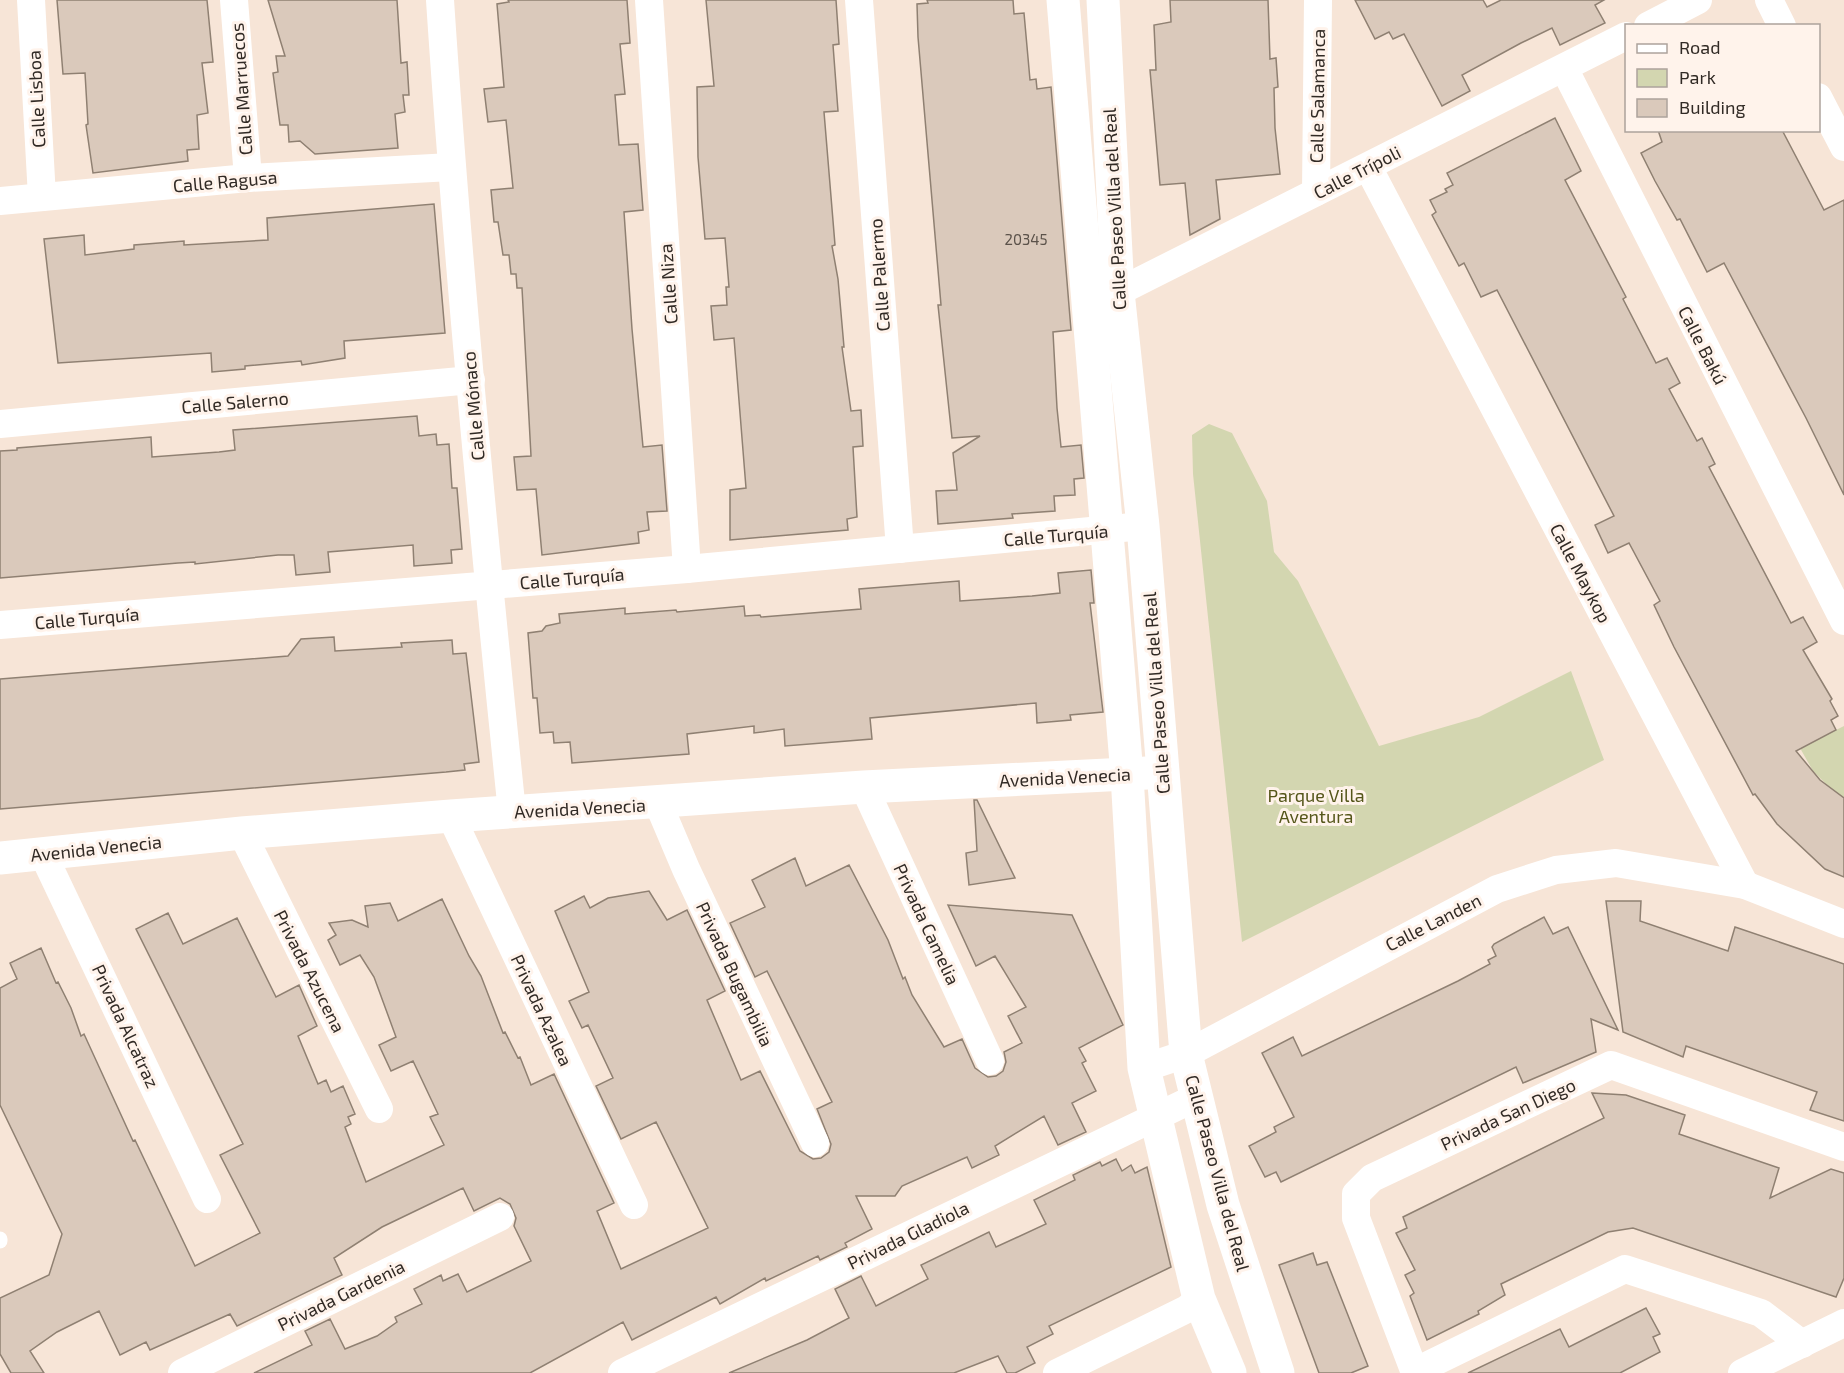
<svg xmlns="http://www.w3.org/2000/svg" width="1844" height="1373" viewBox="0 0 1844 1373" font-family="'Exo 2',sans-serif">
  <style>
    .green { fill: #d3d6b0 }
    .building { fill: #dac9bb; stroke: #8f8072; stroke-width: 1.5 }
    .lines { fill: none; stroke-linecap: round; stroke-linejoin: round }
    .lane { stroke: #fff; stroke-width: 15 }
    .street { stroke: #fff; stroke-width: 28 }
    .secondary { stroke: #fff; stroke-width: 33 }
    .labels { text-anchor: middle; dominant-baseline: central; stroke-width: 6; stroke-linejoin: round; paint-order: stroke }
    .number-label { font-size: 15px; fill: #5b524a }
    .street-label { font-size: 18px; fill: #312a25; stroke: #fff3eb }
    .park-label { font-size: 18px; fill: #55561a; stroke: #fff3eb }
  </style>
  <rect width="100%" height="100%" fill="#f7e5d7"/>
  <g class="green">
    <polygon points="1209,424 1232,433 1267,501 1274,552 1298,581 1379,746 1479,717 1571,671 1604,760 1242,942 1193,474 1192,435"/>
    <polygon points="1844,726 1844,802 1813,771 1800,748"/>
  </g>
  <g class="building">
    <polygon points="57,0 207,0 213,62 202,63 208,113 197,115 199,149 187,150 188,161 93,173 86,125 88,124 85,73 63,74"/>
    <polygon points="268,0 397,0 401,63 407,62 409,95 403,95 405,112 395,114 398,148 315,154 300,141 289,142 288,125 280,125 273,73 278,72 276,56 285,56"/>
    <polygon points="508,0 627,0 630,43 620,44 625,94 615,95 619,145 638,144 643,210 624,212 632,329 643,447 662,445 667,511 647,512 649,530 638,532 639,543 542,555 536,489 517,490 514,457 531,456 522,288 517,288 516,274 511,274 509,255 503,255 498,222 494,222 491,190 513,188 506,120 488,122 484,89 504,87 497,4 509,2"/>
    <polygon points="706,0 836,0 839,44 833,45 838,111 824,112 835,245 832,246 838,279 844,347 842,347 851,411 861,410 863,446 853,447 857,517 847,519 848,530 730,540 730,490 746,488 734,338 714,340 711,306 727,305 726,287 729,287 725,238 705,239 698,157 697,87 714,86"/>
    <polygon points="927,0 1013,0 1014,14 1024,13 1030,80 1036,79 1037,89 1051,87 1071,330 1053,332 1057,408 1061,447 1081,445 1084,478 1074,479 1075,495 1054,496 1055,511 1012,514 1013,518 938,524 936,491 957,490 953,453 980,436 952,438 938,305 941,305 918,37 917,4 928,3"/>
    <polygon points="1170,0 1268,0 1270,59 1276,58 1278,87 1274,88 1275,128 1280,174 1216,180 1220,219 1190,235 1185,183 1160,185 1150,70 1156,70 1154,25 1171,22"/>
    <polygon points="1355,0 1483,0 1487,7 1501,0 1604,0 1595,5 1605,23 1560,45 1552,28 1521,43 1462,75 1470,91 1442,106 1404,34 1393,39 1389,32 1375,39"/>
    <polygon points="1555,118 1581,171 1565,180 1626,297 1623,299 1656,363 1667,358 1680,383 1669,389 1697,441 1702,438 1715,464 1709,467 1791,623 1803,617 1817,642 1803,650 1832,699 1830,701 1838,716 1831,720 1836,730 1796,751 1820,780 1844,798 1844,877 1825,869 1777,824 1755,794 1753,795 1674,647 1654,605 1660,601 1629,543 1608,553 1595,525 1614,516 1497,290 1481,297 1464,263 1459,266 1432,215 1436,212 1430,200 1447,192 1445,189 1453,185 1447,173"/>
    <polygon points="1658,130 1782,130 1824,210 1844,200 1844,495 1806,418 1724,263 1707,272 1680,219 1677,220 1655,181 1641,153 1662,142"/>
    <polygon points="434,204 445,333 344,341 345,358 302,365 301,361 245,366 245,369 212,372 211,353 58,363 44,239 84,235 85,255 134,249 134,245 184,241 184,245 268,240 267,218"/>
    <polygon points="417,416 419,436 436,434 437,445 449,444 452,488 457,488 462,549 451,550 452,563 414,566 413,545 328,552 330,572 296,575 294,555 278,555 195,564 195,562 178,563 0,578 0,451 17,450 17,448 151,437 152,457 219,452 235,450 233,430"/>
    <polygon points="1091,570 1094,603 1090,603 1103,712 1070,715 1071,720 1037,723 1036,703 870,718 872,739 785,746 784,729 754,733 754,726 687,734 689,754 572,763 570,742 554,743 553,732 540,733 537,698 533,698 528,633 542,631 546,626 560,623 559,614 625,608 625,614 676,610 677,612 744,606 745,616 760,615 761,617 861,609 859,589 959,581 960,601 1032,596 1060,593 1058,573"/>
    <polygon points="334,637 335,651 402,647 401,643 452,640 453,654 466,653 479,762 464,764 465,770 446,772 0,809 0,679 288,656 301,639"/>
    <polygon points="974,800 977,800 1015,878 969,885 966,853 977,851"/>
    <polygon points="795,858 806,886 849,865 888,940 903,979 905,977 912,995 944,1047 962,1039 975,1068 988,1077 996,1076 1003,1071 1006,1062 1004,1052 1022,1043 1008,1016 1026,1007 995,956 976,966 948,905 1072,915 1123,1025 1079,1048 1086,1061 1082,1063 1096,1091 1072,1103 1086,1132 1058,1145 1044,1116 995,1146 999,1155 972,1168 967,1157 902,1186 895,1196 856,1196 872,1229 845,1243 847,1247 820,1260 818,1256 766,1281 765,1278 720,1304 716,1297 632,1340 623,1322 530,1373 254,1373 312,1345 305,1331 330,1319 345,1349 377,1336 397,1322 395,1317 422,1304 414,1289 441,1275 443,1281 458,1274 467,1292 531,1261 514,1226 516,1218 510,1204 500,1198 474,1211 463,1188 382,1227 334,1258 342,1275 237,1326 230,1314 150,1350 146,1342 120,1355 99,1311 57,1332 30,1351 44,1373 11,1373 0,1354 0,1298 49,1275 62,1234 0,1105 0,988 17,979 10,963 41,948 56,983 58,982 71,1008 81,1036 84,1034 133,1141 135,1140 195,1266 260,1233 220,1155 243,1144 136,929 168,913 183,944 237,918 276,997 299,985 317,1026 298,1036 318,1084 326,1080 331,1092 343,1086 355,1114 348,1117 351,1124 345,1127 366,1182 444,1145 430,1117 438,1114 413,1061 391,1071 379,1045 396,1037 374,977 360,955 340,965 328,940 336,935 329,923 352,920 368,927 365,906 390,903 398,921 442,899 469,956 481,976 503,1033 505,1032 518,1058 520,1057 531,1085 554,1074 614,1203 597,1211 621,1269 708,1228 656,1122 621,1139 596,1086 613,1078 588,1025 582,1028 569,1001 589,992 555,911 584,896 590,908 608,898 649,891 667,920 687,910 725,991 707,1000 741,1080 760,1071 800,1151 813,1159 821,1158 829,1152 831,1144 817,1109 832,1102 767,971 755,977 730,923 765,907 752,880"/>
    <polygon points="1606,901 1641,901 1640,921 1728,951 1735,927 1844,964 1844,1121 1810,1110 1817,1092 1686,1046 1683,1057 1623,1032"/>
    <polygon points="1544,917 1553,934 1568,927 1618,1030 1591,1019 1596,1052 1523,1083 1516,1067 1281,1182 1276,1172 1265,1177 1249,1146 1276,1132 1274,1127 1294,1117 1262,1053 1293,1037 1302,1056 1458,981 1490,964 1488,960 1496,956 1492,947 1494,944"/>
    <polygon points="1592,1093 1626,1095 1685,1115 1679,1134 1779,1168 1770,1198 1831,1169 1844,1173 1844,1278 1836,1297 1633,1228 1608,1232 1501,1284 1505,1295 1478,1311 1479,1314 1427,1340 1410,1296 1414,1293 1405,1275 1415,1270 1396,1233 1407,1228 1403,1217 1604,1118"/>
    <polygon points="1116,1159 1122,1171 1131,1165 1135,1173 1147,1167 1171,1267 1049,1326 1053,1334 1027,1347 1035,1363 1015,1373 1007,1373 998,1356 954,1373 729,1373 807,1340 849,1318 835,1289 861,1276 876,1306 928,1279 921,1265 989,1232 996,1247 1046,1224 1034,1200 1075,1180 1073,1175 1100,1162 1102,1166"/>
    <polygon points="1313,1253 1317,1265 1327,1262 1368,1366 1351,1373 1319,1373 1279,1265"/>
    <polygon points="1646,1308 1660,1334 1653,1337 1660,1352 1620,1373 1468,1373 1560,1329 1569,1347"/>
  </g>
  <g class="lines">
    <polyline class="lane" points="0,1239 0,1241"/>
    <g class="street">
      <polyline points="31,0 42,197"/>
      <polyline points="234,0 248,178"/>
      <path d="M440,0C458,271 484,542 512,812"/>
      <polyline points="649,0 687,569"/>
      <polyline points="859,0 900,549"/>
      <polyline points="1769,0 1782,26"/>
      <polyline points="1648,26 1698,0"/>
      <polyline points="1564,68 1844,621"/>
      <polyline points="1818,97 1844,147"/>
      <polyline points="1368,167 1745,885"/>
      <polyline points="1316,192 1318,0"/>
      <polyline points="0,201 248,178 451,167"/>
      <polyline points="1100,301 1626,36"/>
      <polyline points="0,424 471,380"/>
      <polyline points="0,625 687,569 1143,526"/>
      <polyline points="864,787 990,1061"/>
      <polyline points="658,803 686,869 815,1143"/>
      <polyline points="451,816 634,1205"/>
      <polyline points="242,833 379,1109"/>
      <polyline points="43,854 207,1199"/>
      <polyline points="1144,1068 1186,1054 1497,889 1556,870 1616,863 1745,885 1844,924"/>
      <polyline points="1414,1372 1625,1269 1761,1313 1802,1344"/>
      <polyline points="182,1373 500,1217"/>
      <polyline points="622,1373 1195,1098"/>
      <polyline points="1057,1373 1187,1309 1199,1299"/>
      <polyline points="1415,1373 1356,1218 1356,1194 1372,1178 1611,1065 1844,1147"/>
      <polyline points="1742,1373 1844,1323"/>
    </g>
    <g class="secondary">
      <polyline points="1063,0 1127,775 1144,1068 1199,1299 1230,1373"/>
      <polyline points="1103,0 1118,292 1143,526 1186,1054 1223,1205 1278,1373"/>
      <polyline points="0,858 242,833 451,816 864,787 1147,773"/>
    </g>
  </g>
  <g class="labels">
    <g class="number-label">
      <text x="1026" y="239">20345</text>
    </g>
    <g class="street-label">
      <text transform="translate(241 89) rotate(-94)">Calle Marruecos</text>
      <text transform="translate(1317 96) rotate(-89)">Calle Salamanca</text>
      <text transform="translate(36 99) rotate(-93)">Calle Lisboa</text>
      <text transform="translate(1357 172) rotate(-27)">Calle Trípoli</text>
      <text transform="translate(225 181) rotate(-5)">Calle Ragusa</text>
      <text transform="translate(1114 209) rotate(-93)">Calle Paseo Villa del Real</text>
      <text transform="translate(879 275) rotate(-94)">Calle Palermo</text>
      <text transform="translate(668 284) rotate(-94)">Calle Niza</text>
      <text transform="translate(1703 345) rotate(63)">Calle Bakú</text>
      <text transform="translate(235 402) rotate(-5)">Calle Salerno</text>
      <text transform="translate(473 406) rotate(-95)">Calle Mónaco</text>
      <text transform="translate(1056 535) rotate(-5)">Calle Turquía</text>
      <text transform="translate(1581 573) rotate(62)">Calle Maykop</text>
      <text transform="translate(572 578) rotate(-5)">Calle Turquía</text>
      <text transform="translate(87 618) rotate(-5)">Calle Turquía</text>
      <text transform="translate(1156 693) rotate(-94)">Calle Paseo Villa del Real</text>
      <text transform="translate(1065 777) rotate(-3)">Avenida Venecia</text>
      <text transform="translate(580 808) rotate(-3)">Avenida Venecia</text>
      <text transform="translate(96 848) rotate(-6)">Avenida Venecia</text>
      <text transform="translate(1433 922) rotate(-27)">Calle Landen</text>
      <text transform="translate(927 924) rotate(65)">Privada Camelia</text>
      <text transform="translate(310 971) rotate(63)">Privada Azucena</text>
      <text transform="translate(735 974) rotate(65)">Privada Bugambilia</text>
      <text transform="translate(542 1010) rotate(65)">Privada Azalea</text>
      <text transform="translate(126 1026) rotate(65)">Privada Alcatraz</text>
      <text transform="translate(1508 1114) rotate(-25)">Privada San Diego</text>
      <text transform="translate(1218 1173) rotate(75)">Calle Paseo Villa del Real</text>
      <text transform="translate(908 1235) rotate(-26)">Privada Gladiola</text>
      <text transform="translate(341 1295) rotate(-26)">Privada Gardenia</text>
    </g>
    <g class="park-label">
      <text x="1316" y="795">Parque Villa<tspan x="1316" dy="21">Aventura</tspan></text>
    </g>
  </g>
  <rect x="1625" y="24" width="195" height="108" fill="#fff3eb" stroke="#ada39c" stroke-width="1.5"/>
  <rect x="1637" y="44" width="30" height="9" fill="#ffffff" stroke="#ada39c" stroke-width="1.5"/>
  <text x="1679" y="54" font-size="18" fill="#312a25">Road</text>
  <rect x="1637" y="69" width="30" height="18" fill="#d3d6b0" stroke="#ada39c" stroke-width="1.5"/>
  <text x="1679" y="84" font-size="18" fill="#312a25">Park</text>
  <rect x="1637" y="99" width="30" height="18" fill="#dac9bb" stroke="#ada39c" stroke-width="1.5"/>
  <text x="1679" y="114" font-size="18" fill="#312a25">Building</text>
</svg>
